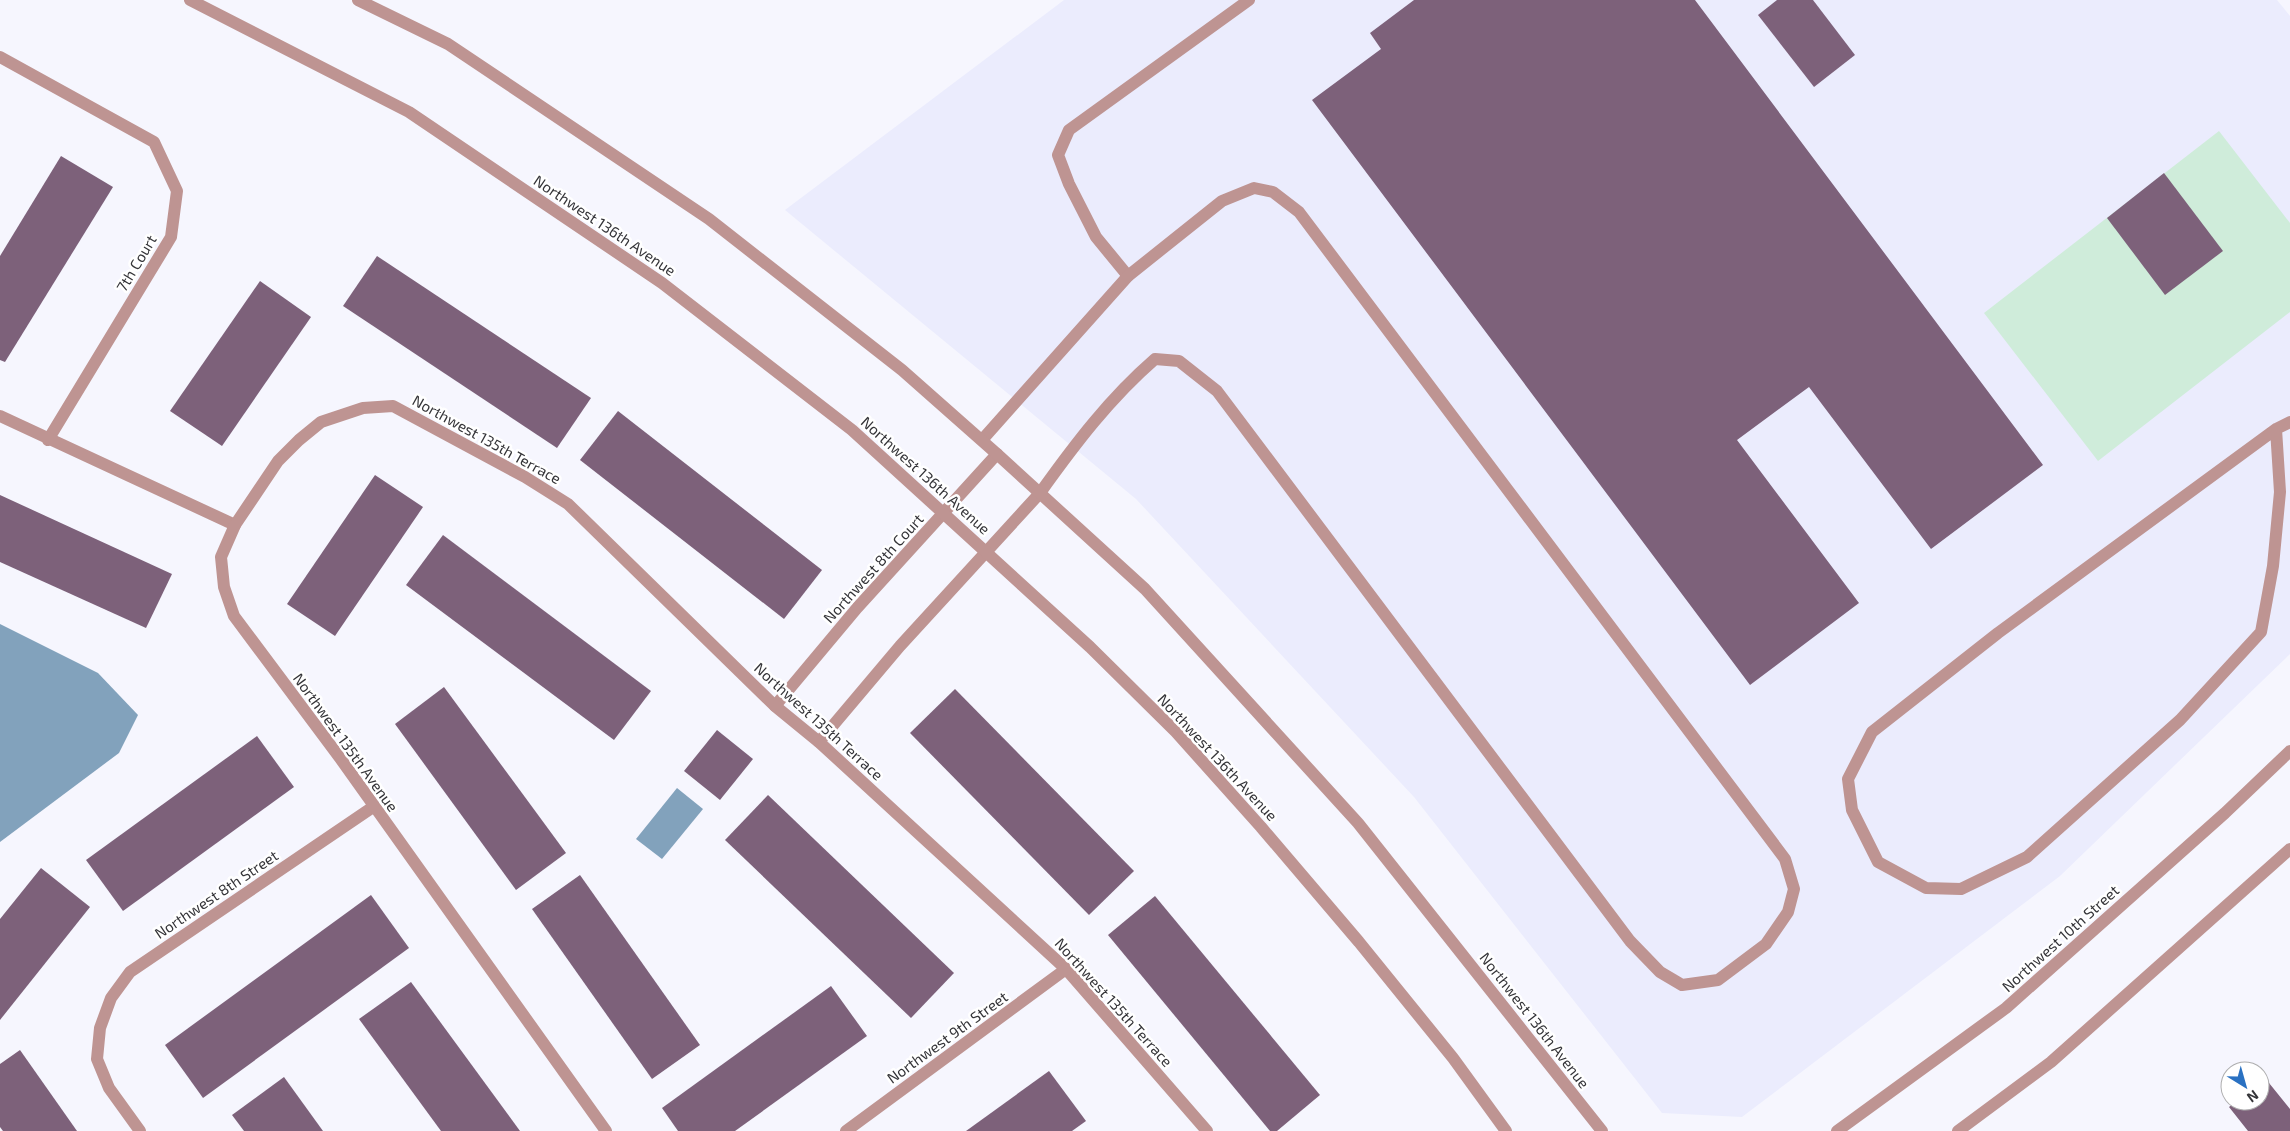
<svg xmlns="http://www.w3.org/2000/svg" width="2290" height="1131" viewBox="0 0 2290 1131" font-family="'Exo 2',sans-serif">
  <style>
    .built { fill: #ebecfd }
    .green { fill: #cfecda }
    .water { fill: #82a2bc }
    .building { fill: #7d617a }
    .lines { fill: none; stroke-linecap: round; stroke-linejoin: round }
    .service { stroke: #be9492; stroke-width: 12 }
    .minor { stroke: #be9492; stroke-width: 12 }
    .tertiary { stroke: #be9492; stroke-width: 12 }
    .labels { text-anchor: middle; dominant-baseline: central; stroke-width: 5; stroke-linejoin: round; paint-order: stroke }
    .street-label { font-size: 15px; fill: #343438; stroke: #fff }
  </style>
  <rect width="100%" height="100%" fill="#f6f6fe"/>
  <polygon class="built" points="1064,0 2277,0 2290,16 2290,654 2060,876 1742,1117 1662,1113 1414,797 1136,499 785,210"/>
  <polygon class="green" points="2219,131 2290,223 2290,312 2098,461 1984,313"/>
  <g class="water">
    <polygon points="0,624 98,673 138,715 119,753 0,842"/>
    <polygon points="677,788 703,809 662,859 636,839"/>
  </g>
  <g class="building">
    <polygon points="1414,0 1695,0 2043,465 1931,549 1809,387 1737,440 1859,603 1750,685 1312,100 1381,49 1370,33"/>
    <polygon points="1777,0 1813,0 1855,55 1814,87 1758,15"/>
    <polygon points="61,156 113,187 5,362 0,360 0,256"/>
    <polygon points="2164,173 2223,251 2165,295 2107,218"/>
    <polygon points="377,256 591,398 557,448 343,306"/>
    <polygon points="260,281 311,317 222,446 170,411"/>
    <polygon points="618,411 822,570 784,619 580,460"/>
    <polygon points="375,475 423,507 335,636 287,604"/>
    <polygon points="0,495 172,574 146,628 0,562"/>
    <polygon points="443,535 651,691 614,740 406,585"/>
    <polygon points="444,687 566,853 516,890 395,724"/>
    <polygon points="955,689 1134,871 1089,915 910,733"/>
    <polygon points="717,730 753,759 720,800 684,771"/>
    <polygon points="257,736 294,787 123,911 86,860"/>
    <polygon points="768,795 954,973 911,1018 725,840"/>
    <polygon points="41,868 90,907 0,1020 0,919"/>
    <polygon points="580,875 700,1045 652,1079 532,909"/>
    <polygon points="371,895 409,948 203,1098 165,1045"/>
    <polygon points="1155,896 1320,1095 1277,1131 1270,1131 1108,935"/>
    <polygon points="411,982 520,1131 441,1131 359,1019"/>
    <polygon points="831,986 867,1036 735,1131 678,1131 662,1108"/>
    <polygon points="20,1050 77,1131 3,1131 0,1127 0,1064"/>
    <polygon points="1049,1071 1086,1121 1072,1131 966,1131"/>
    <polygon points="284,1077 323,1131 244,1131 232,1115"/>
    <polygon points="2265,1078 2290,1109 2290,1131 2248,1131 2229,1107 2237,1101 2260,1101 2260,1082"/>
  </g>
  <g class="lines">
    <g class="service">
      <polyline points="1128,276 1096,237 1069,184 1058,155 1069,130 1249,0"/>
      <polyline points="2276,429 2280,492 2273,566 2261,632 2180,720 2027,857 1961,889 1926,888 1878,862 1852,810 1848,779 1872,732 1998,633 2276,429 2290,422"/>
      <path d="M982,440L1128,276L1222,201L1254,188L1273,192L1299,212L1785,859L1794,889L1788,912L1766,944L1718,980L1682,985L1660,972L1630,941L1217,391L1179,361L1155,359C1110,398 1075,444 1040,493"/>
    </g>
    <g class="minor">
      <polyline points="0,57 154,142 177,191 171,237 48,440"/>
      <polyline points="0,416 235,525"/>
      <polyline points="775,706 857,608 997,454"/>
      <polyline points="819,742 900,646 1040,493"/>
      <polyline points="140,1131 109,1088 97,1059 100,1028 111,998 130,972 373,807"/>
      <polyline points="606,1131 340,758 234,616 224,587 221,557 235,525 278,461 299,440 321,422 363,408 393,406 525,477 568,504 775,706 819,742 1066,969 1207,1131"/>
      <polyline points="846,1131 1066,969"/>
    </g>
    <g class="tertiary">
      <polyline points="190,0 409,112 662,283 852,430 1090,647 1176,732 1261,827 1359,942 1453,1058 1506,1131"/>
      <polyline points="358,0 448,44 709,219 902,370 997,454 1145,589 1358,823 1602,1131"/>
      <polyline points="1837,1131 2006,1008 2225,813 2290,751"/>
      <polyline points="1958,1131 2051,1062 2290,849"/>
    </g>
  </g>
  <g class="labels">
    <g class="street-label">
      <text transform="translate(605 225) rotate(34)">Northwest 136th Avenue</text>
      <text transform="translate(136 263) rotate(-59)">7th Court</text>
      <text transform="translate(487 439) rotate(29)">Northwest 135th Terrace</text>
      <text transform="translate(926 475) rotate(42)">Northwest 136th Avenue</text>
      <text transform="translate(873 568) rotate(-48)">Northwest 8th Court</text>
      <text transform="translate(819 721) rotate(42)">Northwest 135th Terrace</text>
      <text transform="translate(346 742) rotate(54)">Northwest 135th Avenue</text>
      <text transform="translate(1218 757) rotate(47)">Northwest 136th Avenue</text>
      <text transform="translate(216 894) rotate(-34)">Northwest 8th Street</text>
      <text transform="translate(2060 938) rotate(-42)">Northwest 10th Street</text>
      <text transform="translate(1114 1002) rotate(48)">Northwest 135th Terrace</text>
      <text transform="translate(1535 1020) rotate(52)">Northwest 136th Avenue</text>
      <text transform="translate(947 1037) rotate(-36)">Northwest 9th Street</text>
    </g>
  </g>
  <g transform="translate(2245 1086) rotate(143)"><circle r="24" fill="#ffffff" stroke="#aeaeaf"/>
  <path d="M0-4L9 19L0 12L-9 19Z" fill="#2a71c2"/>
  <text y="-8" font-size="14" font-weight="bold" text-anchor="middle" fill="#343438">N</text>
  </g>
</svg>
